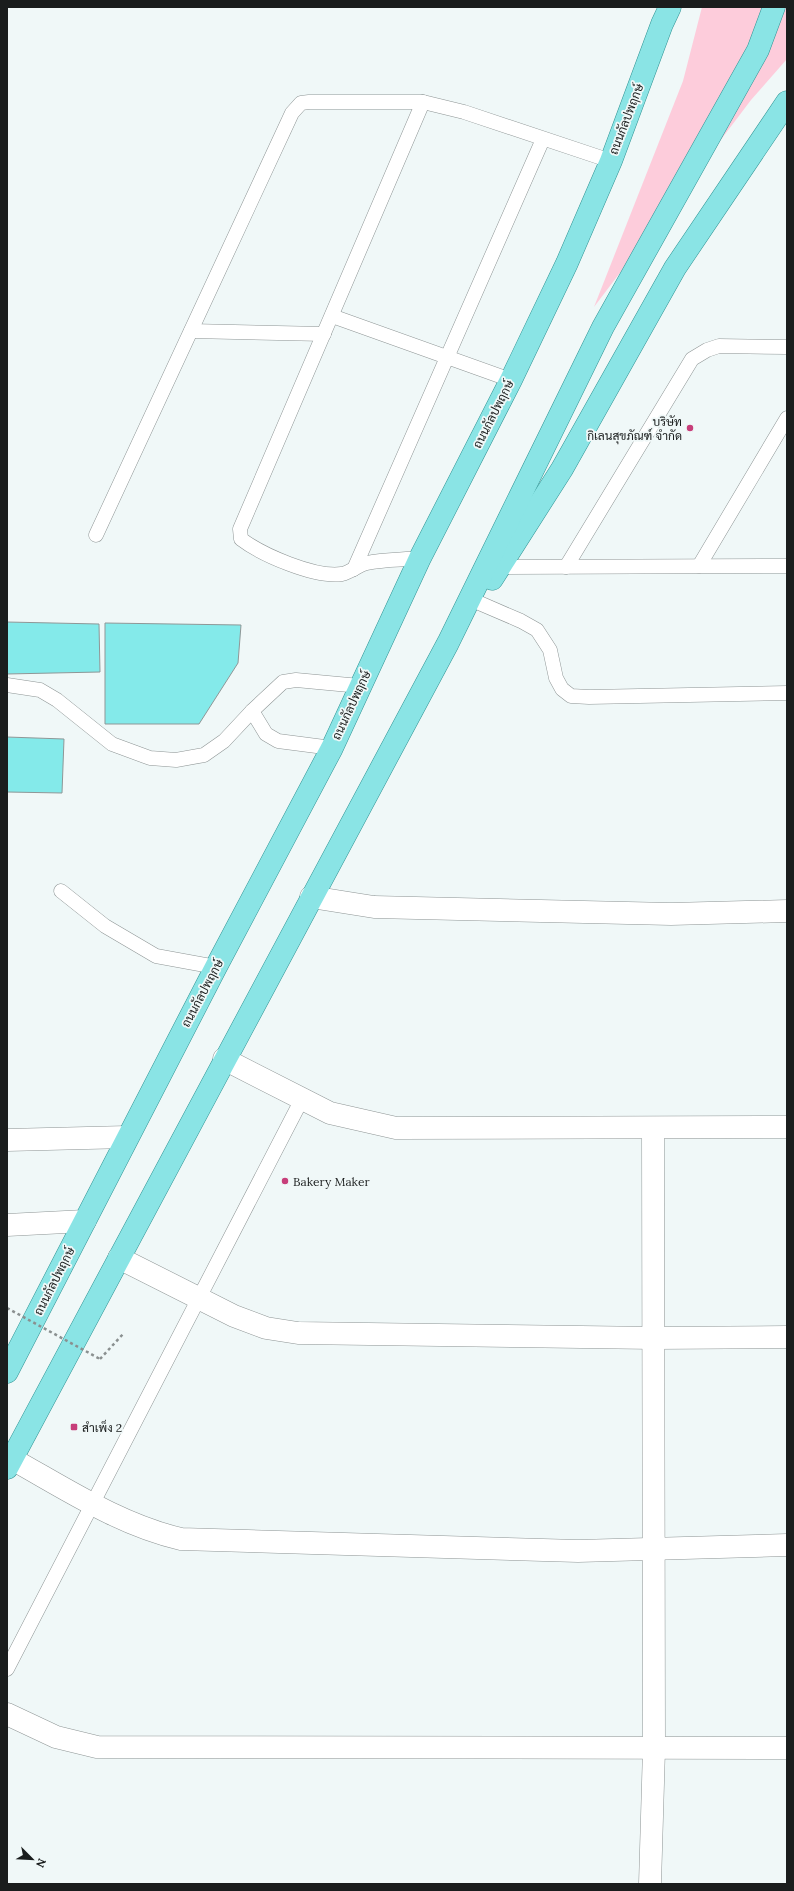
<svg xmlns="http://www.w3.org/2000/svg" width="794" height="1891" viewBox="0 0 794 1891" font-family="Lora,Sarabun,serif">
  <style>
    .green { fill: #fdccdb }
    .building { fill: #84eaea; stroke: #8f9797 }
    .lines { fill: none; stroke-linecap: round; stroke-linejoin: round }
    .lane-casing { stroke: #8e9595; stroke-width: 15 }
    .street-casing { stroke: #8e9595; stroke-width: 23 }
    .primary-casing { stroke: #309393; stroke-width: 23 }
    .path { stroke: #8a9090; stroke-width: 2.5; stroke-dasharray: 3 3; stroke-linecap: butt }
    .lane { stroke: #fff; stroke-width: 14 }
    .street { stroke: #fff; stroke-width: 22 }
    .primary { stroke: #8ae4e5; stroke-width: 22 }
    .path-bridge { stroke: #8a9090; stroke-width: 2.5; stroke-dasharray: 3 3; stroke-linecap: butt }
    .poi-dot { fill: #c73e7a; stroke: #f0f8f8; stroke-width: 1.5 }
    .labels { text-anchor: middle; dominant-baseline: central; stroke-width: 3.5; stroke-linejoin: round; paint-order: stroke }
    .street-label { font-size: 12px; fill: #1a1d1d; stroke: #f0f8f8 }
    .poi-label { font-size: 12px; fill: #1a1d1d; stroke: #f0f8f8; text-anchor: start }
  </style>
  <rect width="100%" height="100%" fill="#f0f8f8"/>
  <polygon class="green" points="702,7 787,7 787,59 751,100 594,307 683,81"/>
  <g class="building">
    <polygon points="7,622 99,624 100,672 7,674"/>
    <polygon points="105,623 241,625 238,663 199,724 105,724"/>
    <polygon points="7,737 64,739 62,793 7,792"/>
  </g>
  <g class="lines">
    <defs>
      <g id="lane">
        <polyline points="332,316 511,380"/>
        <polyline points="191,331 324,334"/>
        <polyline points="96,535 292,113 301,103 309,102 423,102"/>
        <path d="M420,558C402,560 384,559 367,563C358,565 351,572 342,574C315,578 262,555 241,539L240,529L423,102L464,112L611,161"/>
        <polyline points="699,566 787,418"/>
        <polyline points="501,567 787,566"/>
        <polyline points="566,567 692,359 707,350 719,346 787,347"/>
        <polyline points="354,569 543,139"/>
        <polyline points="477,602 521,621 537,630 550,650 556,678 562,689 571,696 589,697 787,693"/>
        <polyline points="7,685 40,690 57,700 112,744 150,758 176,760 204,755 224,741 252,711 283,682 296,680 360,686"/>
        <polyline points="252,711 266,734 278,741 332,748"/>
        <polyline points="61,891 105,926 156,956 216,967"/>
        <polyline points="7,1669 302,1099"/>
      </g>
      <g id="street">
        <polyline points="311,897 374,907 671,914 787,911"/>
        <polyline points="224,1059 330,1113 396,1128 787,1127"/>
        <polyline points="7,1140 127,1137"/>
        <polyline points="7,1225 85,1221"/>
        <polyline points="119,1258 234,1316 266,1328 298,1333 654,1338 787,1337"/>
        <path d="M12,1459C66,1489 120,1525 181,1539L578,1551L787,1545"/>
        <polyline points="7,1714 56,1737 97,1747 787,1748"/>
        <polyline points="650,1884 654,1749 653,1128"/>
      </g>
      <g id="primary">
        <polyline points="492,579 562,469 675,268 787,102"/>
        <polyline points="7,1372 216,967 332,748 420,558 511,380 567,263 611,161 662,24 670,7"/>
        <polyline points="7,1468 448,643 603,327 758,50 774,7"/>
      </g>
    </defs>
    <use href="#lane" class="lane-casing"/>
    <use href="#street" class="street-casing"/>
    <use href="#primary" class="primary-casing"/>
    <polyline class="path" points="100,1359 124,1333"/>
    <use href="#lane" class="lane"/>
    <use href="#street" class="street"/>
    <use href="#primary" class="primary"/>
    <polyline class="path-bridge" points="7,1308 100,1359"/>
  </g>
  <g class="poi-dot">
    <circle cx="690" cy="428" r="4"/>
    <circle cx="285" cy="1181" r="4"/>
    <rect x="70" y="1423" width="8" height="8" rx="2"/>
  </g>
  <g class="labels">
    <g class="street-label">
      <text transform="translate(626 119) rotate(-69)">ถนนกัลปพฤกษ์</text>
      <text transform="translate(493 414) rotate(-63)">ถนนกัลปพฤกษ์</text>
      <text transform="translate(351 705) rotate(-65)">ถนนกัลปพฤกษ์</text>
      <text transform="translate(202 993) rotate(-62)">ถนนกัลปพฤกษ์</text>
      <text transform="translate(54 1281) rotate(-63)">ถนนกัลปพฤกษ์</text>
    </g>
    <g class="poi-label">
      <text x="682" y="421" text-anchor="end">บริษัท<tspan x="682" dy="14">กิเลนสุขภัณฑ์ จำกัด</tspan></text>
      <text x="293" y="1181">Bakery Maker</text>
      <text x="82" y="1427">สำเพ็ง 2</text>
    </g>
  </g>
  <rect width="794" height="1891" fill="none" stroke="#1a1d1d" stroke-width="16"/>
  <g transform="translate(32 1859) rotate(114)" stroke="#f0f8f8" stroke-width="3" paint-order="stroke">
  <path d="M0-3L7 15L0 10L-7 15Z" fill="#1a1d1d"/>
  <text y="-6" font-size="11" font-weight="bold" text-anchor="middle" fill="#1a1d1d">N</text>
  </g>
</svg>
